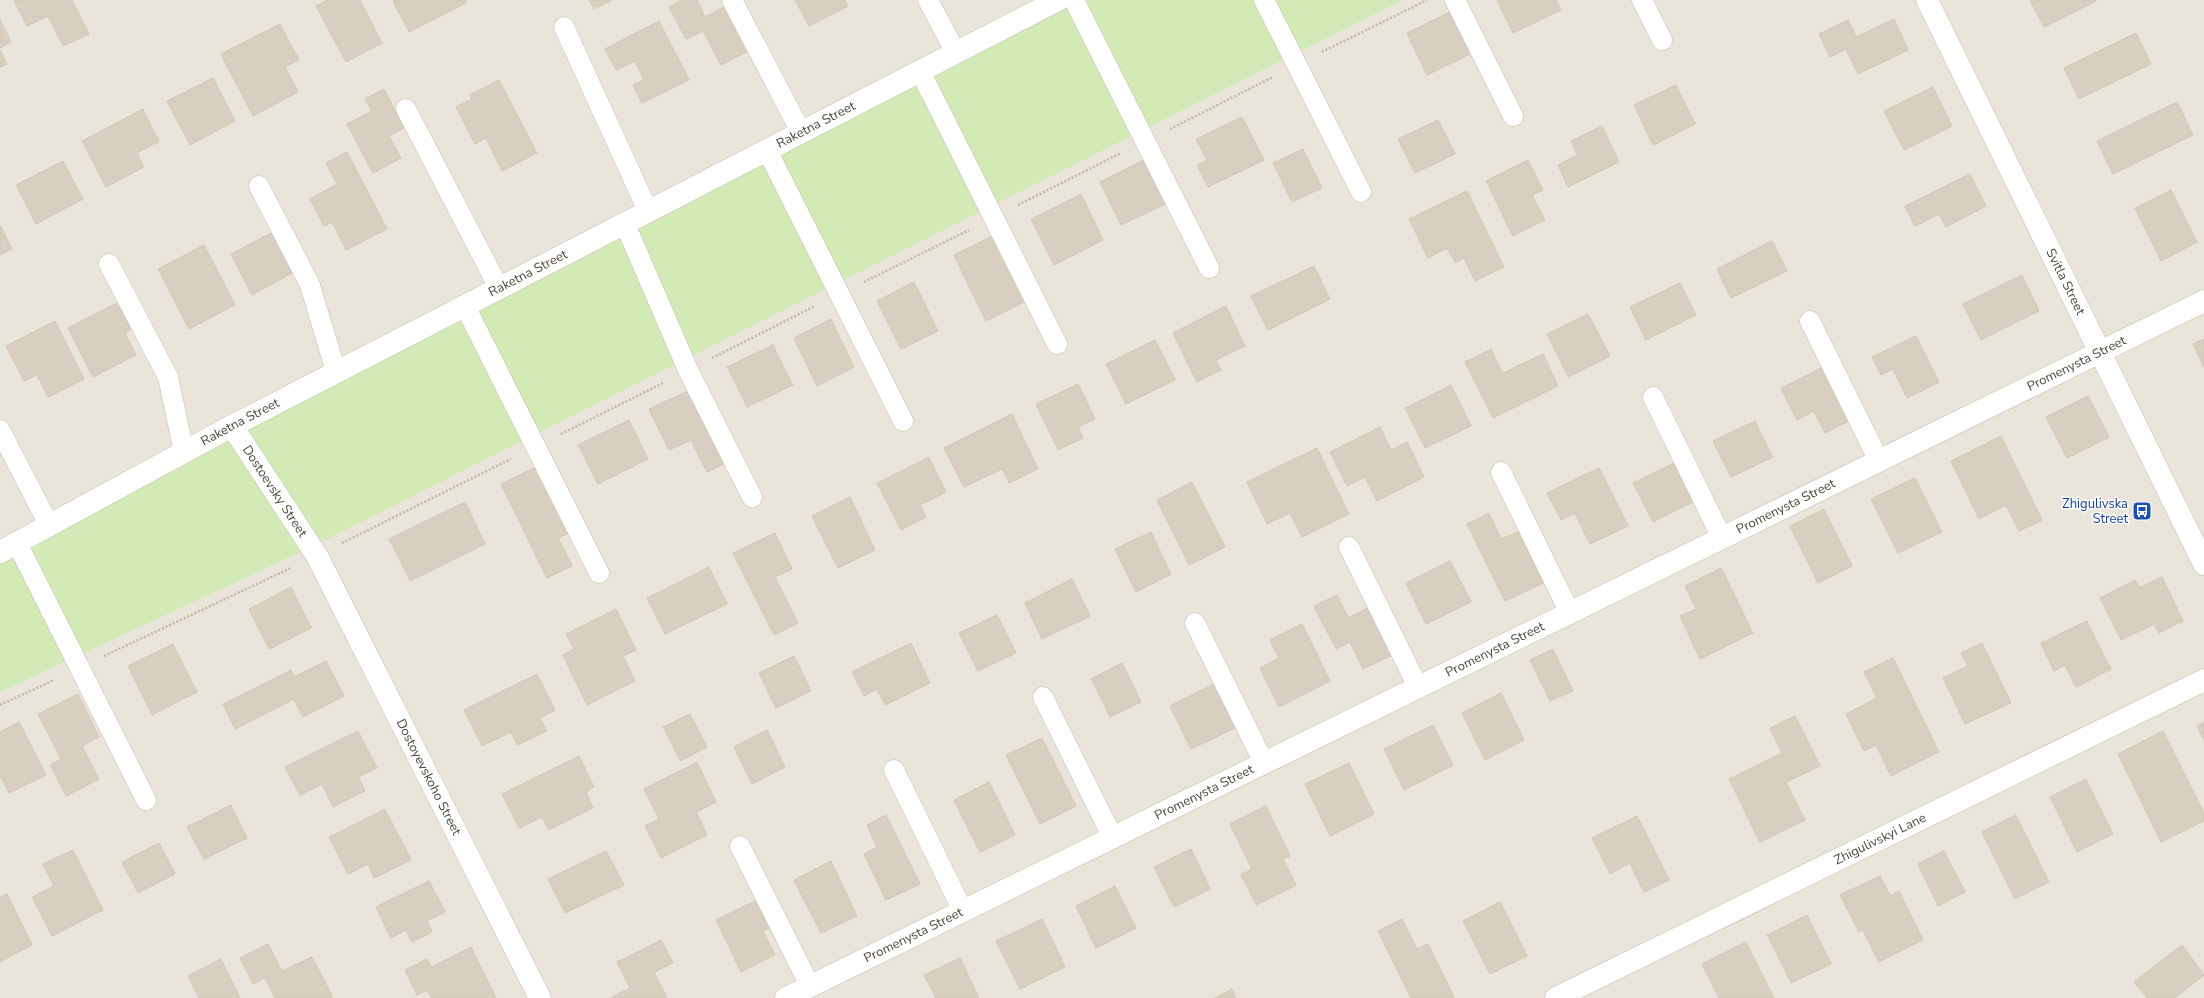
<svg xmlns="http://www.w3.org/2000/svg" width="2204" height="998" viewBox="0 0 2204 998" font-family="'Nunito Sans',sans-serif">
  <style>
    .residential { fill: #eae5da }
    .green { fill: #d2eab5 }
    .building { fill: #d8cfc1; stroke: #d3c7b4 }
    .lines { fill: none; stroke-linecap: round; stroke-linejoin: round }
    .service-casing { stroke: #c2bbae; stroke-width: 21 }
    .minor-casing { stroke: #c2bbae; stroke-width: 23 }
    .tertiary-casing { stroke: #c2bbae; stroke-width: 23 }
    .path { stroke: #c4b79f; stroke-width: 2.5; stroke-dasharray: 2 2; stroke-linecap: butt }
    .service { stroke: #fff; stroke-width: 20 }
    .minor { stroke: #fff; stroke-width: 22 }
    .tertiary { stroke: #fff; stroke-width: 22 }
    .labels { text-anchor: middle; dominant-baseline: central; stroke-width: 3; stroke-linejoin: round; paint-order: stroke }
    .street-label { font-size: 13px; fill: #4b4439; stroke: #fff }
    .transit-label { font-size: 13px; fill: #164399; stroke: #fff; text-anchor: end }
  </style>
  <rect width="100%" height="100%" fill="#f6f3ec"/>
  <rect class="residential" x="0" y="0" width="2204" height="998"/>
  <polygon class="green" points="1082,0 1403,0 311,547 0,692 0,565 247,430"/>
  <g class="building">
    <polygon points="14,0 72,0 89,34 63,46 48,16 27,26"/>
    <polygon points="328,0 360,0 382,43 346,62 316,6"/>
    <polygon points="395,0 465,0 466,3 409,32 393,1"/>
    <polygon points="589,0 612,0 594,9"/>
    <polygon points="682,0 697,0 705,17 728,5 751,50 721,65 703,31 686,39 669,7"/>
    <polygon points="795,0 845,0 848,6 809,26"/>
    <polygon points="1497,0 1556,0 1561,10 1513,33"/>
    <polygon points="2030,0 2096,0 2096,1 2044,27"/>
    <polygon points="1450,12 1470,54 1427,75 1407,33"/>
    <polygon points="1894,19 1908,50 1858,74 1846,49 1830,57 1819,34 1848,20 1856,37"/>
    <polygon points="0,20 11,42 0,48"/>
    <polygon points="659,21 689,80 642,103 633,85 644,80 635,61 616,70 605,49"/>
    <polygon points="280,24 299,60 285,67 298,92 253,116 221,54"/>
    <polygon points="2136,33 2151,64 2079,99 2064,68"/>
    <polygon points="0,50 7,64 0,67"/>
    <polygon points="213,78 235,121 190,145 167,101"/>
    <polygon points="499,80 537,153 502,171 486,138 475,144 456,107 472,99 470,95"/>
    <polygon points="1676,85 1695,124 1653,145 1634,105"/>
    <polygon points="1933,87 1952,126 1904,150 1884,111"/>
    <polygon points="384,89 404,128 389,136 401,158 373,173 347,124 372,111 365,99"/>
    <polygon points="2177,102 2193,135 2113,174 2097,141"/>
    <polygon points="143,109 159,141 137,153 144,167 106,187 82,141"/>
    <polygon points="1242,117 1264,160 1208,187 1197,165 1207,160 1196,139"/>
    <polygon points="1438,120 1455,154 1415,173 1398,139"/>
    <polygon points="1602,126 1619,162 1568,187 1558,165 1577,155 1571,141"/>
    <polygon points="1303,149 1322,188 1292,202 1273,163"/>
    <polygon points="347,152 387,229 346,250 332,222 324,226 310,199 337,184 326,163"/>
    <polygon points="1146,159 1167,203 1121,225 1100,182"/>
    <polygon points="1528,160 1543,190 1532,195 1545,220 1513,236 1486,181"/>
    <polygon points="63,161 83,199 36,224 16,185"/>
    <polygon points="1970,174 1986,206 1946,227 1939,214 1915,226 1905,206"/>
    <polygon points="2171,190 2197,242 2161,261 2135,208"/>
    <polygon points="1467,191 1504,267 1475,281 1464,258 1455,263 1447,248 1428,258 1409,219"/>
    <polygon points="1081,194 1103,240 1054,265 1031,219"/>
    <polygon points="0,225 12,249 0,255"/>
    <polygon points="273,232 294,272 252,295 231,254"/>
    <polygon points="993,236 1026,301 986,321 954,255"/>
    <polygon points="1772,241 1787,271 1731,298 1717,269"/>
    <polygon points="204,245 235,305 189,329 158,269"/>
    <polygon points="1314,266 1330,299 1268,330 1251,296"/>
    <polygon points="2022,275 2039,311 1981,340 1963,304"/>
    <polygon points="914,282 938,331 901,349 877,301"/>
    <polygon points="1680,283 1696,315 1646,340 1630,307"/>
    <polygon points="119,302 132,329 125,333 136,355 93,377 68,328"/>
    <polygon points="1226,306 1245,346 1216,360 1221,370 1197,382 1173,333"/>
    <polygon points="1588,314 1610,356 1568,377 1547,334"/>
    <polygon points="831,319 854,367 817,386 794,338"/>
    <polygon points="55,321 84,379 48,397 37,375 24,381 6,346"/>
    <polygon points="1916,336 1939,382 1907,398 1893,369 1881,375 1872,357"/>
    <polygon points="2204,339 2204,367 2193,344"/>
    <polygon points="1155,340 1175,380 1126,404 1106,364"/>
    <polygon points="773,345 793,385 747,407 727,367"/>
    <polygon points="1491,349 1503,373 1543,354 1558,386 1493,418 1465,362"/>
    <polygon points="1823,367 1849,421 1825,433 1814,411 1797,420 1781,388"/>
    <polygon points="1078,384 1095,419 1078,427 1083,438 1058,450 1036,404"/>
    <polygon points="1451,385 1471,426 1425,448 1405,408"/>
    <polygon points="690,390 726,463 707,472 691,440 669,450 649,409"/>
    <polygon points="2088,396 2109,437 2067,458 2046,417"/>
    <polygon points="1012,414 1038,469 1009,483 1002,469 964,487 944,448"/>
    <polygon points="629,420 648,459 598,484 578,445"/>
    <polygon points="1755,421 1773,457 1731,477 1713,441"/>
    <polygon points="1380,427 1391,450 1407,442 1424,477 1377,501 1365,477 1347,486 1330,452"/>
    <polygon points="2001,436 2042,520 2019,531 2006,505 1979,519 1951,461"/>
    <polygon points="1317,448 1349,514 1302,537 1290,513 1267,524 1247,482"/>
    <polygon points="929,457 946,492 920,505 926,517 901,530 877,483"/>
    <polygon points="1676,462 1695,501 1653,522 1633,483"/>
    <polygon points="536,467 569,533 558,538 572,566 547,578 501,484"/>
    <polygon points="1599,468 1628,526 1590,544 1575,513 1561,520 1547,493"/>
    <polygon points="1915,478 1942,532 1898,553 1871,499"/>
    <polygon points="1192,482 1225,547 1189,565 1157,500"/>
    <polygon points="850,497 875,550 838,568 812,516"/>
    <polygon points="465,502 485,544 410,581 389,539"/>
    <polygon points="1824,509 1852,566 1818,583 1790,526"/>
    <polygon points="1489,513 1501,539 1518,532 1543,583 1505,601 1467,524"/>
    <polygon points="1151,532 1171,574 1136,592 1115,549"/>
    <polygon points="775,533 792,569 775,577 798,623 774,635 733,553"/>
    <polygon points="1450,561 1471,602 1426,624 1406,583"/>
    <polygon points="709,567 727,604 665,634 647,598"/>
    <polygon points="1721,568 1753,633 1700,659 1680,616 1696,609 1685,586"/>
    <polygon points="2162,577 2183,621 2159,633 2154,624 2121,640 2100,598 2135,580 2139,588"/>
    <polygon points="1072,579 1090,616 1042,639 1025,603"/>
    <polygon points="291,587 311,628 269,649 249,609"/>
    <polygon points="1337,595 1348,618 1370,607 1394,654 1363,669 1350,642 1336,649 1314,606"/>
    <polygon points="616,609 636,650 623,656 635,681 587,705 563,655 574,649 566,634"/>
    <polygon points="997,615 1016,653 978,671 959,633"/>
    <polygon points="2087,621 2111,669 2076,687 2065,665 2054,671 2041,643"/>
    <polygon points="1302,624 1330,681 1279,707 1260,668 1279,658 1270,640"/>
    <polygon points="911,643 930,683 885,705 877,689 864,696 852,672"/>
    <polygon points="1982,643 2011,703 1965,724 1943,678 1968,666 1961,653"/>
    <polygon points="173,644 197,692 152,715 128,666"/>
    <polygon points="1553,649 1573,691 1550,701 1530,660"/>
    <polygon points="794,656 811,691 776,708 759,673"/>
    <polygon points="1893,658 1939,752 1891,776 1876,745 1864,751 1846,714 1877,698 1864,672"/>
    <polygon points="326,661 344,696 303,717 294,699 235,729 223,704 291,670 294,677"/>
    <polygon points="1122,663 1141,702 1110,717 1091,679"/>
    <polygon points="537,674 555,710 540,718 547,731 517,745 511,732 482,746 464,710"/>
    <polygon points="1214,684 1235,728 1191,749 1170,706"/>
    <polygon points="1501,693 1524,740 1485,760 1462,713"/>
    <polygon points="78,694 99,737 82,746 99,779 66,796 50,765 61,759 38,714"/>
    <polygon points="690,714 707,747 680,761 663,727"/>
    <polygon points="1795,716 1820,766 1786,782 1805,820 1760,842 1729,779 1782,753 1770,728"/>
    <polygon points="19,722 46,775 9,793 0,775 0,732"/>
    <polygon points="2204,722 2204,740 2197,726"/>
    <polygon points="1433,725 1453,765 1404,790 1384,749"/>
    <polygon points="767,730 785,767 752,784 734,747"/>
    <polygon points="358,731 377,768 358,777 365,791 333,807 322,784 300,795 285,767"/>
    <polygon points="2163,731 2204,813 2204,821 2161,842 2118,754"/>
    <polygon points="1042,738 1076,806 1040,824 1006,755"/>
    <polygon points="579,756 594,787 586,792 593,808 549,830 542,817 519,828 502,794"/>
    <polygon points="697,762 716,802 696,812 707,835 661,858 645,826 659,819 644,789"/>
    <polygon points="1349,763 1374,814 1330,836 1305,784"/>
    <polygon points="2086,779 2113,834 2077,852 2050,797"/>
    <polygon points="989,782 1015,835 980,852 954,800"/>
    <polygon points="231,805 247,838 204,859 187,827"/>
    <polygon points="1266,806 1290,856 1283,859 1296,885 1256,905 1241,875 1252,869 1230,824"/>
    <polygon points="385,809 411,860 374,878 368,864 348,874 329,837"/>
    <polygon points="886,815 920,884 886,900 864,854 877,847 867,825"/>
    <polygon points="2016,815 2049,882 2015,899 1982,832"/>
    <polygon points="1637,816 1669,880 1644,892 1630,863 1610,874 1592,838"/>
    <polygon points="159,843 175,874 138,893 122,862"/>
    <polygon points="1191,849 1210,889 1174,907 1154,867"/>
    <polygon points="73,850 103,910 52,936 32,897 54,886 43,864"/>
    <polygon points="606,851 624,885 565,913 548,879"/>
    <polygon points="1944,851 1965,892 1938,906 1918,864"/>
    <polygon points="831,861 857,916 821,933 794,880"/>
    <polygon points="1880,876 1890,896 1899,891 1923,940 1879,962 1863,930 1859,932 1840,895"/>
    <polygon points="429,881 445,912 427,921 432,932 412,942 406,930 391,938 376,907"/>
    <polygon points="1115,886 1136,928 1096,948 1076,906"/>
    <polygon points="7,894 32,945 0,962 0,897"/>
    <polygon points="759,899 773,926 763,931 775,955 741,972 716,920"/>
    <polygon points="1500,902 1527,956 1490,974 1463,921"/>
    <polygon points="1807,915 1831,964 1791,983 1767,935"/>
    <polygon points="1042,919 1065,967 1020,989 996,941"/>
    <polygon points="1402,919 1417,949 1428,944 1454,997 1411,998 1378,931"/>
    <polygon points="661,940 673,963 654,972 667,998 610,998 630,988 617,962"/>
    <polygon points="1746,942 1774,998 1719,998 1702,964"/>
    <polygon points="268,944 282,971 312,957 333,998 275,998 265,978 253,984 240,958"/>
    <polygon points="2182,945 2204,975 2175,998 2147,998 2134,982"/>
    <polygon points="471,947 496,998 432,998 427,990 417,995 405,970 427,959 431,967"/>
    <polygon points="960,958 979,998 936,998 924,975"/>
    <polygon points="221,959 240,998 199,998 188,976"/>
    <polygon points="1232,989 1236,998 1214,998"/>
  </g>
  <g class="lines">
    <defs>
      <g id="service">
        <polyline points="732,0 801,132"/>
        <polyline points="928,0 956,53"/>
        <polyline points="1074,0 1209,268"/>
        <polyline points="1264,0 1361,192"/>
        <polyline points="1455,0 1513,116"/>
        <polyline points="1642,0 1662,40"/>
        <polyline points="564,27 648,211"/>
        <polyline points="920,71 1057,344"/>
        <polyline points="406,109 499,288"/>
        <polyline points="767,150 903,421"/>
        <polyline points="259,186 310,285 336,372"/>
        <polyline points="625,224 688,370 752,497"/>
        <polyline points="109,264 168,377 184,452"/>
        <polyline points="465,306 599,573"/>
        <polyline points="1810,321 1879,461"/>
        <polyline points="1653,397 1722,538"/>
        <polyline points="0,430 49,525"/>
        <polyline points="1501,472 1570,613"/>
        <polyline points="17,543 146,800"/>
        <polyline points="1349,547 1418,687"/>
        <polyline points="1195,623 1264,763"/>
        <polyline points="1043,697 1113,838"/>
        <polyline points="894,770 963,911"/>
        <polyline points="740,846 810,986"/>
      </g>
      <g id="minor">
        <path id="s1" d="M232,426L317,556L540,998"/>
        <path id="s2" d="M0,552L232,426L1058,0"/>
        <path id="s3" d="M786,998L2204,301"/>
        <path id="s4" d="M1556,998L2204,680"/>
      </g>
      <g id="tertiary">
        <path id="s5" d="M1927,0L2204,564"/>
      </g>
    </defs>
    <use href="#service" class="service-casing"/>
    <use href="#minor" class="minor-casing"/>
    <use href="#tertiary" class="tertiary-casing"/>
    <g class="path">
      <polyline points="1322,52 1427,0"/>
      <polyline points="1170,129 1273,77"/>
      <polyline points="1018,205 1121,153"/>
      <polyline points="864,282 969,230"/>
      <polyline points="712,358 815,306"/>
      <polyline points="561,434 663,383"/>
      <polyline points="342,543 511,459"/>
      <polyline points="104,656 291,568"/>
      <polyline points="0,705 54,680"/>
    </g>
    <use href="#service" class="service"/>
    <use href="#minor" class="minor"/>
    <use href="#tertiary" class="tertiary"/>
  </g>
  <defs>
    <symbol id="bus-square" viewBox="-11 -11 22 22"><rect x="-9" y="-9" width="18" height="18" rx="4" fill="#1a4fb4" stroke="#fff"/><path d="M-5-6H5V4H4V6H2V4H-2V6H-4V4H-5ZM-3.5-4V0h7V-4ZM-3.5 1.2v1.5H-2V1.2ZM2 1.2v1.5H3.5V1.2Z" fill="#fff"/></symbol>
  </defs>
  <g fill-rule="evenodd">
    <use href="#bus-square" x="2131" y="500" width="22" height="22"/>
  </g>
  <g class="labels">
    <g class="street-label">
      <text stroke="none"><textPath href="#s2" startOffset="921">Raketna Street</textPath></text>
      <text stroke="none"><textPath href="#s2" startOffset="597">Raketna Street</textPath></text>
      <text stroke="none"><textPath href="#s5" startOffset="314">Svitla Street</textPath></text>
      <text stroke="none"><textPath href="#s3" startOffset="1438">Promenysta Street</textPath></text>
      <text stroke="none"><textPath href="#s2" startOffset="273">Raketna Street</textPath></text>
      <text stroke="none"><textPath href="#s1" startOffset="78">Dostoevsky Street</textPath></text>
      <text stroke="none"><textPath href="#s3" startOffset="1114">Promenysta Street</textPath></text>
      <text stroke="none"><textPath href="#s3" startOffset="790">Promenysta Street</textPath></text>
      <text stroke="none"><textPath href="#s1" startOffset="403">Dostoyevskoho Street</textPath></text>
      <text stroke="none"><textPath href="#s3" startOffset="466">Promenysta Street</textPath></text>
      <text stroke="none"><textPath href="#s4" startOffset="361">Zhigulivskyi Lane</textPath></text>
      <text stroke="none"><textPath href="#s3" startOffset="142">Promenysta Street</textPath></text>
    </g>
    <g class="transit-label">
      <text x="2128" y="504">Zhigulivska<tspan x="2128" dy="15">Street</tspan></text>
    </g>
  </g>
</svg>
